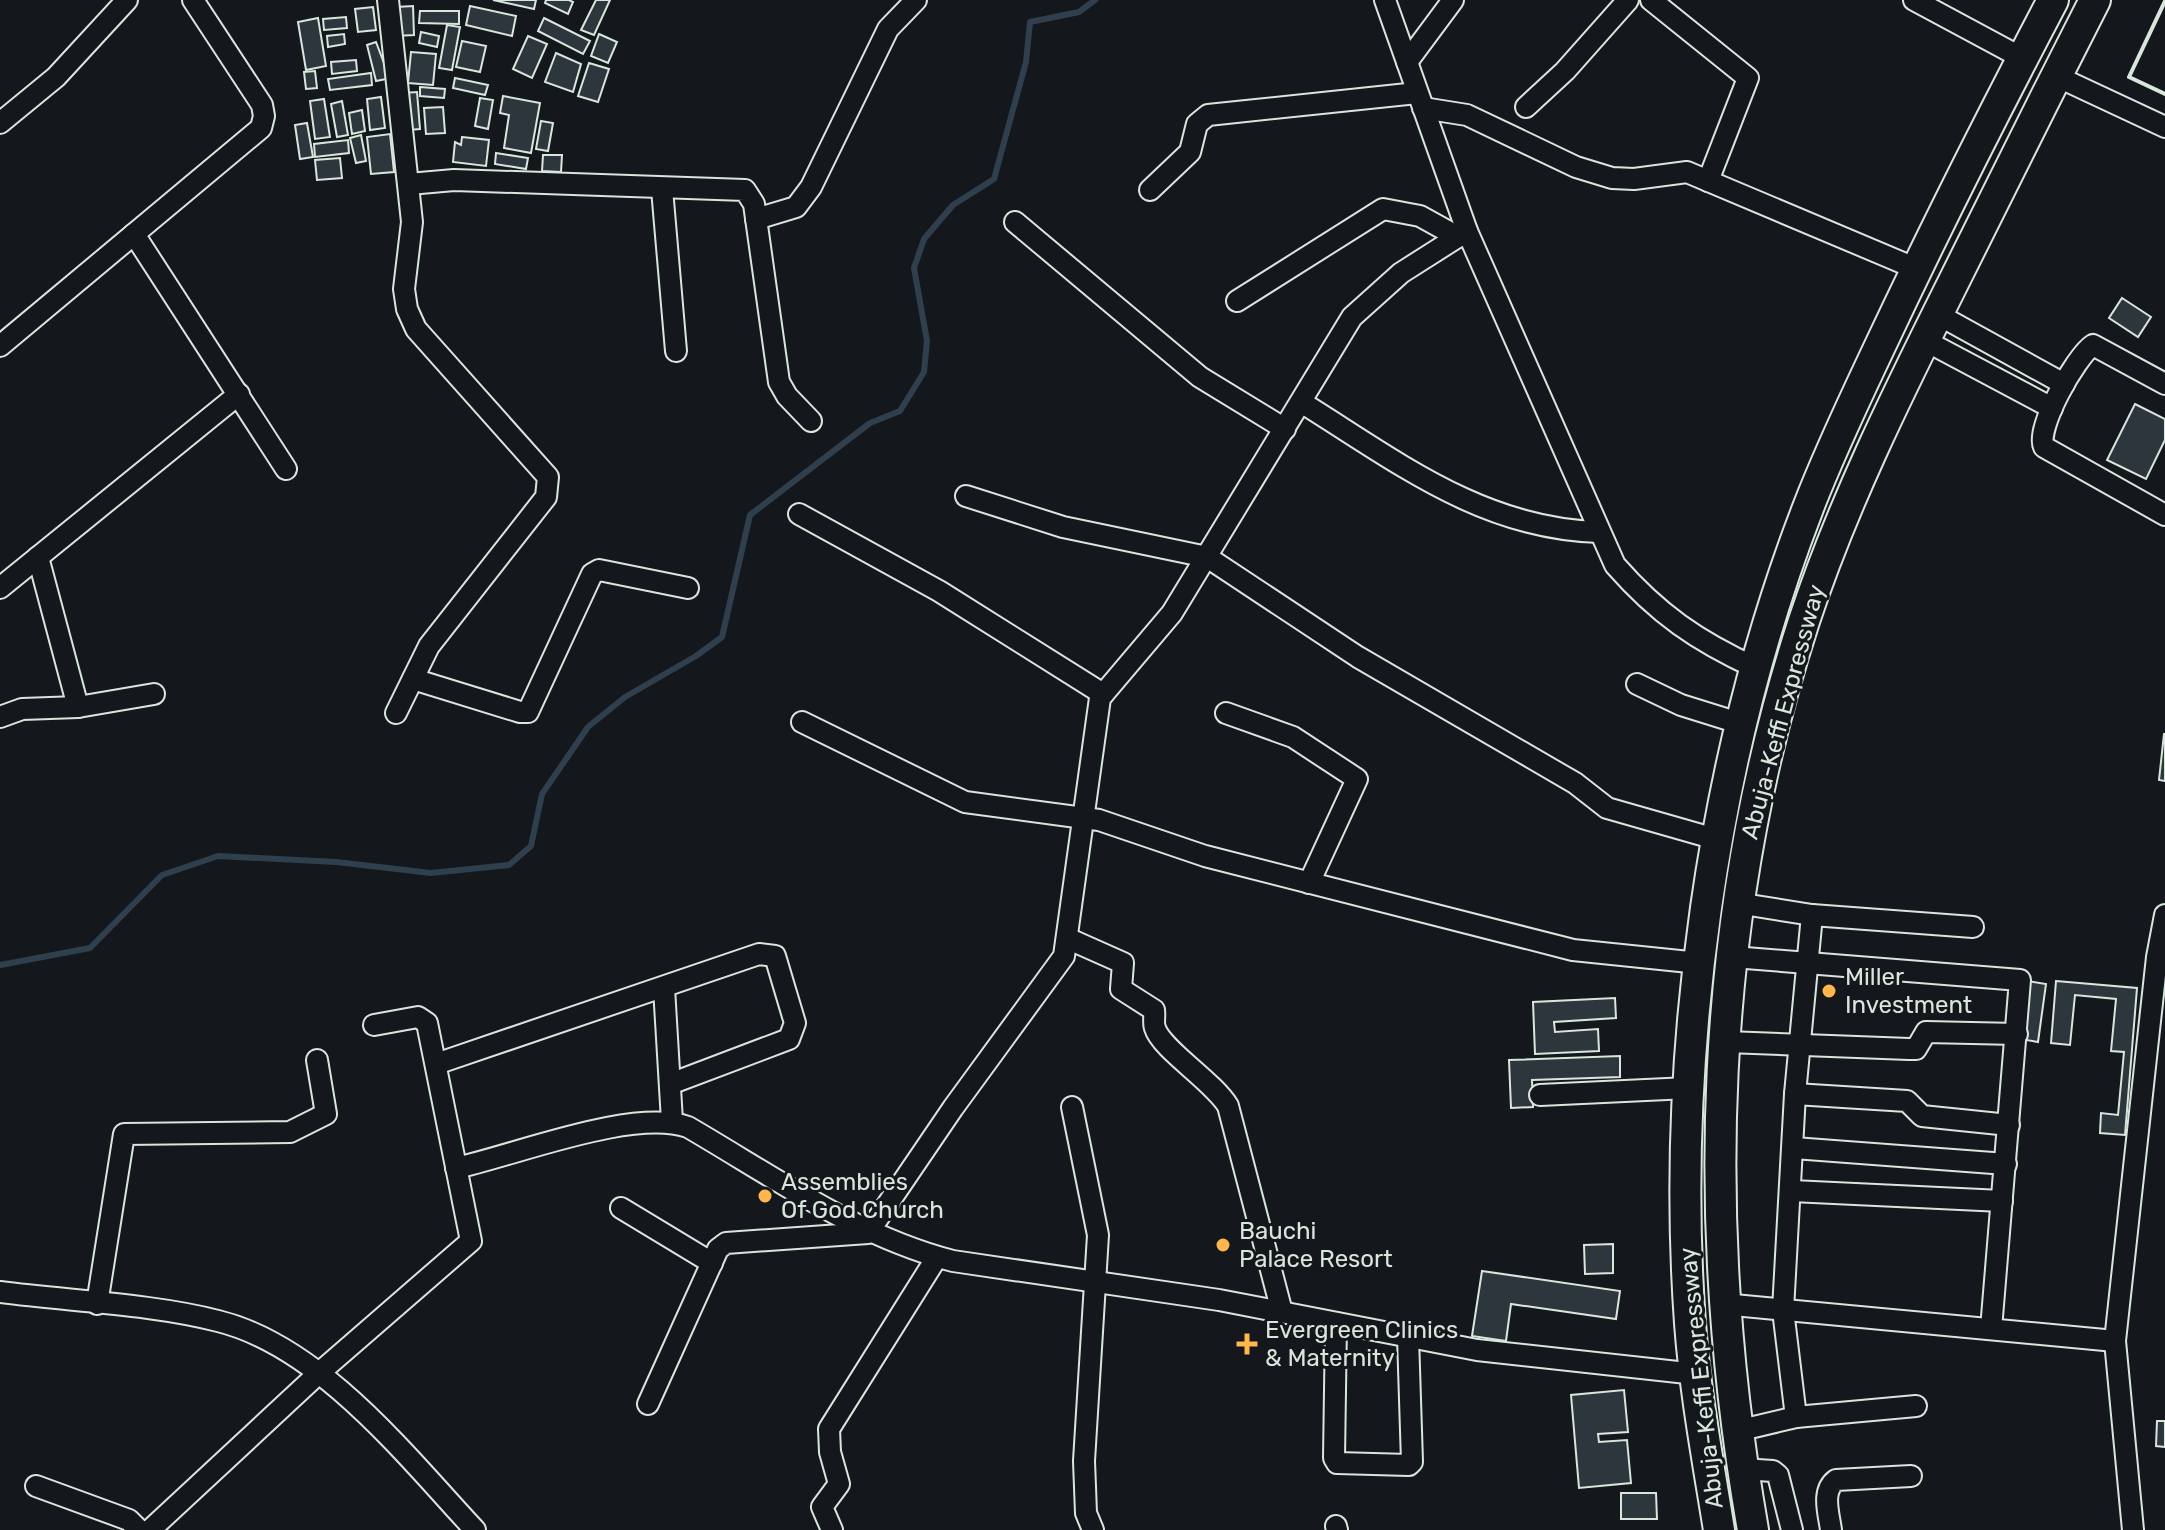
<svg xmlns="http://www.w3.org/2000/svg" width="2165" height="1530" viewBox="0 0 2165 1530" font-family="Rubik,sans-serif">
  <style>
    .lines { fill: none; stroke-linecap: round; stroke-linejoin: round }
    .stream { stroke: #2f3f4d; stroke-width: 6 }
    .building { fill: #2c363c; stroke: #d8e6dc; stroke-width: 2 }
    .minor-casing { stroke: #d8e6dc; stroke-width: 24 }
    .highway-casing { stroke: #d8e6dc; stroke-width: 34 }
    .minor { stroke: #14181c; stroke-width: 20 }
    .highway { stroke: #14181c; stroke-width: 30 }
    .wall { stroke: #d8e6dc; stroke-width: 4 }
    .poi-dot { fill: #ffb74d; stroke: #14181c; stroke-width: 3 }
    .labels { text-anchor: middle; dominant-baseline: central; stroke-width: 6; stroke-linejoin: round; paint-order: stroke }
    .street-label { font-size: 24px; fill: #d8e6dc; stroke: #14181c }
    .poi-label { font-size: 24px; fill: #d8e6dc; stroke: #14181c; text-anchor: start }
  </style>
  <rect width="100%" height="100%" fill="#14181c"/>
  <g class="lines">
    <polyline class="stream" points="0,965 90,948 162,875 218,856 336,862 431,873 509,865 531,846 542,794 588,727 625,697 696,656 722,637 750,515 870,423 900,411 924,372 927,341 914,268 924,239 953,205 994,179 1026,62 1030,22 1079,12 1095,0"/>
  </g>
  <g class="building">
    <polygon points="493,0 536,0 534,9"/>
    <polygon points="546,0 569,0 573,2 568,14 545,3"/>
    <polygon points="596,0 610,0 594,35 581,30"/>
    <polygon points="413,6 414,35 396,36 396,7"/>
    <polygon points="470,6 516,16 512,36 466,25"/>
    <polygon points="373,7 376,30 358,32 355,9"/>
    <polygon points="420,11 459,11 459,24 419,23"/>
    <polygon points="346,17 347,28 324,30 323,19"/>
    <polygon points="318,18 326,66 306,70 298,22"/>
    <polygon points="544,18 590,41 583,54 538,31"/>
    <polygon points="447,25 460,27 452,70 439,68"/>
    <polygon points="421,32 439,36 437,47 419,43"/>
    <polygon points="344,34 345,44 328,47 327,36"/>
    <polygon points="599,34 617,42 608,63 591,56"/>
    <polygon points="528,36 547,44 532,78 513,69"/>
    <polygon points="462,41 486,46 480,72 456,67"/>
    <polygon points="376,42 384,63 391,78 376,81 367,45"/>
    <polygon points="411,52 436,54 433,85 408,83"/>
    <polygon points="556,53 581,64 573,92 545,82"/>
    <polygon points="356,60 357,71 332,74 331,62"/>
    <polygon points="589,63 609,69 598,102 578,96"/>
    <polygon points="315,71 317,88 306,89 304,72"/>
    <polygon points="371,73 372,85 330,90 328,79"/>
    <polygon points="455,78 488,85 485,95 453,88"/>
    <polygon points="420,87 445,89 444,98 420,96"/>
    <polygon points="417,92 420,129 408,130 404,93"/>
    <polygon points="503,96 540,103 531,153 504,148 509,115 500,113"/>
    <polygon points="381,97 385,128 370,130 367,99"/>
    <polygon points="480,98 493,100 488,129 475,126"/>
    <polygon points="324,99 330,137 315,139 310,101"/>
    <polygon points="342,101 348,135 337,137 331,104"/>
    <polygon points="443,107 445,133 426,134 424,108"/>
    <polygon points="362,110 365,131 352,134 349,113"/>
    <polygon points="541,121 553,123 548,151 536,149"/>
    <polygon points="307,123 313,157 300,159 295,125"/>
    <polygon points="390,134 394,172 371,174 367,137"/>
    <polygon points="361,135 366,161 356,163 350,138"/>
    <polygon points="462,137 489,140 486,166 453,162 455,142 461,145"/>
    <polygon points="348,140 349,153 315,157 314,144"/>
    <polygon points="496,153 528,158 526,169 495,164"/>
    <polygon points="543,155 562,155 561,172 542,171"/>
    <polygon points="340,158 342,178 317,180 315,160"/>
    <polygon points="2122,298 2151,317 2138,337 2109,318"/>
    <polygon points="2135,404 2165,419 2165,440 2146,479 2107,460"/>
    <polygon points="2164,734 2165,734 2165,781 2159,780"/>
    <polygon points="2028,981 2046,984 2038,1042 2020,1039"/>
    <polygon points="2056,981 2137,988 2125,1135 2100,1133 2101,1113 2118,1115 2124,1052 2111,1051 2116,999 2075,995 2070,1045 2051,1043"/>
    <polygon points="1615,998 1616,1018 1554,1022 1555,1032 1598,1029 1599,1051 1535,1054 1533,1002"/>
    <polygon points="1620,1056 1620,1077 1532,1080 1533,1107 1511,1108 1509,1060"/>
    <polygon points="1613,1244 1613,1273 1585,1274 1584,1245"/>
    <polygon points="1482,1271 1620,1291 1616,1319 1511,1304 1506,1341 1472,1336"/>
    <polygon points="1624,1390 1628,1432 1598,1434 1599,1442 1627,1440 1631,1483 1579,1488 1571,1395"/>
    <polygon points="2157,1421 2165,1421 2165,1447 2156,1446"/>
    <polygon points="1621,1493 1656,1493 1657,1519 1621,1519"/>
  </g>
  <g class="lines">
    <defs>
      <g id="minor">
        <polyline points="388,0 412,222 404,289 407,309 416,329 548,477 546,497 429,646 396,713"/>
        <path d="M1385,0L1467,231L1615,565C1658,614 1697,641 1756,668"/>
        <polyline points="1651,0 1748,78 1708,181"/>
        <polyline points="1914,0 2022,58"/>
        <polyline points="1407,62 1453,0"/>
        <polyline points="2056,76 2165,127"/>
        <polyline points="1526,107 1565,71 1628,0"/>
        <polyline points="1423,108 1467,115 1576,167 1612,178 1634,179 1687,172 1917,269"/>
        <polyline points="0,123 56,77 127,0"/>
        <polyline points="409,184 454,180 745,190 754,204 779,382 787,396 811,421"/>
        <polyline points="662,189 676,351"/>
        <polyline points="1150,190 1190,152 1197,124 1208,115 1417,93"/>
        <polyline points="756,219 796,207 811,187 888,29 916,0"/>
        <polyline points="1015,222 1200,377 1285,429"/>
        <polyline points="134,234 286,469"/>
        <polyline points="1237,301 1383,209 1420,216 1458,237"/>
        <polyline points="1937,314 2064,384"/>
        <polyline points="1924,340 2052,408"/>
        <polyline points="0,346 261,128 264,116 262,105 193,0"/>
        <path d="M2165,384L2093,345C2076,356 2035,429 2044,447L2165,515"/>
        <path d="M1301,402C1396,461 1482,529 1599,532"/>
        <polyline points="966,496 1063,527 1207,557 1358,657 1575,783 1607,808 1719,840"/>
        <polyline points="799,514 939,591 1103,694"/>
        <polyline points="38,557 78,707"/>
        <polyline points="0,588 239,394"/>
        <polyline points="413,679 520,712 528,712 592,574 599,570 688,588"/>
        <polyline points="1637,684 1681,705 1742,724"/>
        <polyline points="1226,713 1293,737 1357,779 1309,883"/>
        <polyline points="0,717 22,709 78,707 154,694"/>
        <polyline points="802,722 965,802 1099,820 1205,856 1573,950 1699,963"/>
        <polyline points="1737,903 1812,915 1973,927"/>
        <path d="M1069,939L1123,963L1121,989L1154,1010C1155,1016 1153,1023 1155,1028C1161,1049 1213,1081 1228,1106L1282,1312"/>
        <polyline points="1733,957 2020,980 1991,1329"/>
        <polyline points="664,988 672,1121"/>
        <polyline points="1727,1042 1909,1049 1916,1049 1926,1032 2017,1034"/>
        <polyline points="436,1064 759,954 775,956 795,1023 789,1039 670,1084"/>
        <polyline points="1795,1094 1907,1101 1922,1116 2009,1125"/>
        <polyline points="1540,1095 1688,1088"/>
        <polyline points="1072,1107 1098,1235 1084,1461 1086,1513 1093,1530"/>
        <polyline points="1794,1148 2006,1164"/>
        <path d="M456,1168C516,1155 632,1108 688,1127C774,1177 856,1236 953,1261L1219,1300L1477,1350L1696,1374"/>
        <polyline points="1792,1191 2002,1201"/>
        <polyline points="621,1208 712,1263"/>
        <path d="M0,1292C68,1301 153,1304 218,1321C320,1346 406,1456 475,1530"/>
        <polyline points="97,1304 124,1134 290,1132 326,1114 317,1060"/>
        <polyline points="1723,1304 2115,1341"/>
        <polyline points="1336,1323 1334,1458 1337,1463 1409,1465 1412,1462 1408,1337"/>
        <polyline points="648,1404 718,1249 726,1243 868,1233 953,1108 1064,956 1100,698 1172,613 1352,317 1401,273 1467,231"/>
        <polyline points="1796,1417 1783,1310 1795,1094 1812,915"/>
        <polyline points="1737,1431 1796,1417 1916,1406"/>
        <polyline points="1742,1469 1773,1471 1778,1475 1792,1530"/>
        <polyline points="36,1486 129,1520 139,1530"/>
        <polyline points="1336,1526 1337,1530"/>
        <polyline points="150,1530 319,1373 471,1241 427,1023 418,1017 374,1025"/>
        <polyline points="832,1530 822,1507 839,1484 830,1452 829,1429 937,1257"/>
        <path d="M1831,1530C1829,1514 1821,1491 1836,1480L1911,1476"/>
        <polyline points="2133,1530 2115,1341 2157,957 2165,915"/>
      </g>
      <g id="highway">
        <path d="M1719,1530C1708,1461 1695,1392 1690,1323C1671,1057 1712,756 1808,508C1829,453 1855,399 1880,346C1935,229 1993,114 2053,0"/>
        <path d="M1753,1530C1700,1227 1708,915 1804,621C1842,506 1896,397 1950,289C1998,192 2046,96 2095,0"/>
      </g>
    </defs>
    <use href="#minor" class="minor-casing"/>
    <use href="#highway" class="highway-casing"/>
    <use href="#minor" class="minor"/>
    <use href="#highway" class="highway"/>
    <polyline class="wall" points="2165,1 2129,77 2165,94"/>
  </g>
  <g class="poi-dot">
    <circle cx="1829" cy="991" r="8"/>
    <circle cx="765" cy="1196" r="8"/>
    <circle cx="1223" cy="1245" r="8"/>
    <path d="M1243 1332h8v8h8v8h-8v8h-8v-8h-8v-8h8z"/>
  </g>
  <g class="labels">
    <g class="street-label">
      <text transform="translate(1783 712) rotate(-75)">Abuja-Keffi Expressway</text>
      <text transform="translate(1701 1378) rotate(-96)">Abuja-Keffi Expressway</text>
    </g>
    <g class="poi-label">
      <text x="1845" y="977">Miller<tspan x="1845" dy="28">Investment</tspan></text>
      <text x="781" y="1182">Assemblies<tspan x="781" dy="28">Of God Church</tspan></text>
      <text x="1239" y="1231">Bauchi<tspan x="1239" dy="28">Palace Resort</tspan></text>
      <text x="1265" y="1330">Evergreen Clinics<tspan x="1265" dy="28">&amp; Maternity</tspan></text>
    </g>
  </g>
</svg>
